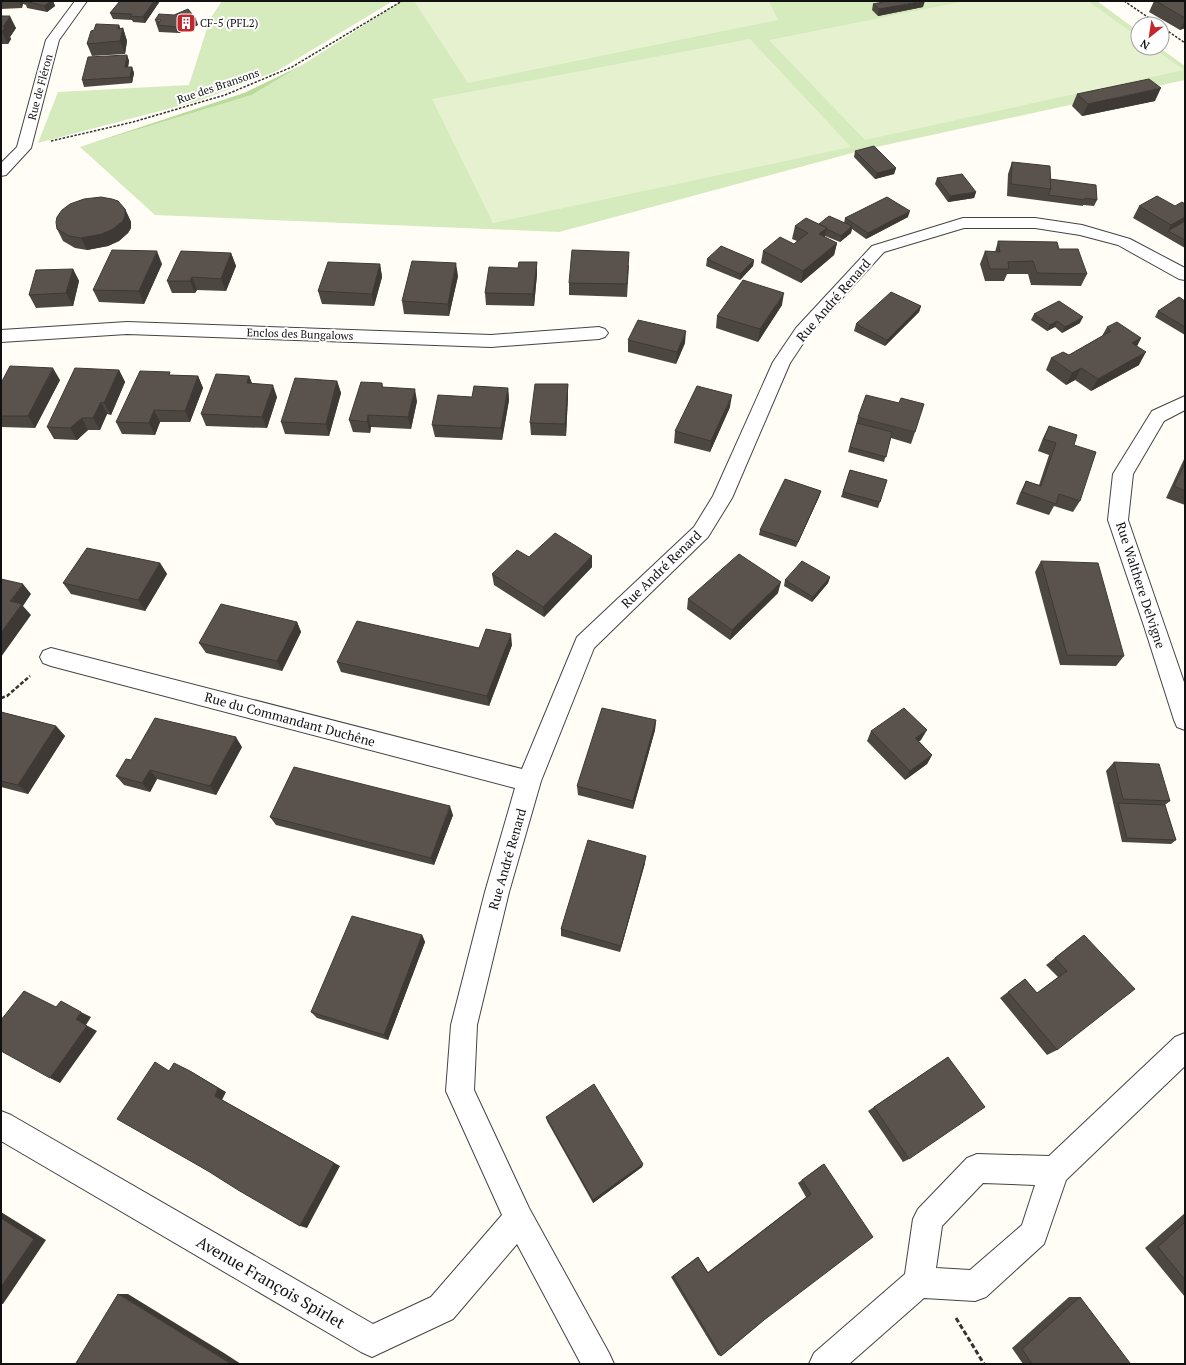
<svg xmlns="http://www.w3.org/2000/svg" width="1186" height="1365" viewBox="0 0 1186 1365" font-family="'PT Serif',serif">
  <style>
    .green { fill: #d5ebbd }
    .forest { fill: #b9dc9c }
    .pitch { fill: #e6f2cf }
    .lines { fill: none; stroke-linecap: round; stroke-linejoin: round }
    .minor-casing { stroke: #444; stroke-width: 2 }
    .path-far2 { stroke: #333; stroke-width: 1.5; stroke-dasharray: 2.5 1.5; stroke-linecap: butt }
    .path-far1 { stroke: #333; stroke-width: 2.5; stroke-dasharray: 4 2; stroke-linecap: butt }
    .path { stroke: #333; stroke-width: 3; stroke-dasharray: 5 2.5; stroke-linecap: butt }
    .minor { fill: #fff; fill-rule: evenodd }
    .wall { fill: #4d4742 }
    .shaded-wall { fill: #3f3936 }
    .building { fill: #5a524d; stroke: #3f3936 }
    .labels { text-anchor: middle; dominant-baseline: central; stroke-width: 4; stroke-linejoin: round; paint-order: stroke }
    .far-poi-label { font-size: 11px; fill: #111; stroke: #fff; text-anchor: start }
    .far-street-label { font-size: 11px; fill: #111; stroke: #fff }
    .street-label { font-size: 13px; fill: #111; stroke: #fff }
    .near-street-label { font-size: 16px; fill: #111; stroke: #fff }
  </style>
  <rect width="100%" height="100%" fill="#fffdf5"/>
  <g class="green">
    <polygon points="222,1 393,1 277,71 198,101 38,143 58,92 189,85 210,19"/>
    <polygon points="402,1 1097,1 1138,31 1138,48 1160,48 1185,66 1185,80 867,149 559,232 155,215 80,147 252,95 302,65"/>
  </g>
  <polygon class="forest" points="302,65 252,95 80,147 244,93"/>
  <g class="pitch">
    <polygon points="414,1 769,1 778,20 468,83"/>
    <polygon points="966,1 1088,1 1138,37 1138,48 1153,48 1184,70 865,140 769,40"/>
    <polygon points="750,39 851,147 493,223 432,99"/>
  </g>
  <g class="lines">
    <defs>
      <g id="minor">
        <polygon points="75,1 87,1 59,40 31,148 6,175 1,176 1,163 17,147 46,40"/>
        <polygon points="963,218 1035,218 1082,225 1130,239 1185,268 1185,280 1179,279 1118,245 1080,235 1035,228 964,228 884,252 808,336 790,363 732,498 708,537 594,648 541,781 509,892 477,1025 474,1090 529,1208 609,1353 614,1364 581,1364 517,1244 453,1319 372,1357 361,1352 1,1141 1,1111 11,1115 373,1324 431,1297 502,1215 446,1091 451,1025 485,892 515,788 51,666 43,663 40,657 43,651 51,648 522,769 577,637 694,527 713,496 773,362 796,328 872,246"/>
        <polygon points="127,322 491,335 599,327 605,329 608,333 605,337 599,339 491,347 127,334 1,342 1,330"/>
        <polygon points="1185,396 1185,410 1164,421 1133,474 1128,520 1185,685 1185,730 1177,727 1174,720 1144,626 1108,520 1113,474 1152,411"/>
        <path d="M1185,1033V1066L1066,1180L1044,1244L986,1297L975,1301L924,1298L849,1364H809L814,1353L905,1274L913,1219L918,1209L967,1158L977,1154L1049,1156L1175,1037ZM983,1183L1035,1185L1022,1225L970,1270L936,1268L942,1226Z"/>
      </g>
    </defs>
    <use href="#minor" class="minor-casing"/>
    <g class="path-far2">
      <polyline points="1124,1 1158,24"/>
      <polyline points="1162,27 1185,43"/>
      <polyline points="51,141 133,122 225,95 292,67 402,1"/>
    </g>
    <polyline class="path-far1" points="1,698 7,696 30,676"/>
    <polyline class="path" points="956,1318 984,1364"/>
    <use href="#minor" class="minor"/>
  </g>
  <g class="wall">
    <polygon points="1,1 53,1 55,6 47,12 27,8 26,5 23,4 23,3 22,8 1,9"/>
    <polygon points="120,1 160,1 145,23 133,22 132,20 113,19 110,13"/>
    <polygon points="1154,1 1185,1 1185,28 1180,30 1149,12"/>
    <polygon points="873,4 923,7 878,16 872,10"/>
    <polygon points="1,16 16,28 10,37 11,39 8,44 1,44"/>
    <polygon points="155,20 198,25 179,33 159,32"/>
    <polygon points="119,25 120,28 123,28 127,41 125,54 92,56 87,44"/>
    <polygon points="127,55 129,61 128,67 132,67 134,73 132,83 84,87 82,80"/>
    <polygon points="1077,94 1155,101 1082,116 1072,106"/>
    <polygon points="855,151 896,168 894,174 875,179 854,157"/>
    <polygon points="1012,162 1097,200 1094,206 1083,205 1083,206 1007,196 1008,174"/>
    <polygon points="937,178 976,192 974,198 948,202 935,184"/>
    <polygon points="1185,204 1185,248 1133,218 1139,206 1175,206"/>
    <polygon points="125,209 131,222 131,228 128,233 119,241 108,246 87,250 75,248 63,241 57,229"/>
    <polygon points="908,217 866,239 852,229 851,233 840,242 825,236 825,237 837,243 834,255 801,283 761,263 763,251 794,244 797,241 792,239 795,226 819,224 844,223 845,218"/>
    <polygon points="998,241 1059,249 1087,274 1081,286 1031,285 1028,274 1007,274 1004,281 985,281 980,264 985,251 995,252"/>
    <polygon points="231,253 236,266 226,291 197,290 195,293 172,293 167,281"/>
    <polygon points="707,259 754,260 753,266 740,280 706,266"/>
    <polygon points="162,264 144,304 99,302 93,290"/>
    <polygon points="380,264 382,277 374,306 322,304 318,291"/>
    <polygon points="629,265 627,297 569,295 569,283"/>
    <polygon points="73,269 79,281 73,306 36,308 29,295"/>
    <polygon points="537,274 534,306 486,305 485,293"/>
    <polygon points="458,276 449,316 404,314 402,301"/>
    <polygon points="1185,301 1185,335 1155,317 1158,311"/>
    <polygon points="782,305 758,342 716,328 717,316"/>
    <polygon points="921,306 919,312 885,346 854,331 856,324"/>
    <polygon points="1034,314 1080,323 1062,333 1055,327 1047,331 1031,320"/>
    <polygon points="1107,327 1141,338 1137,346 1139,365 1091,391 1075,380 1066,385 1046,370 1051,358 1069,355 1102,336"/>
    <polygon points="628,340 685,343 676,364 628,352"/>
    <polygon points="119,370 125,382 111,415 107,414 100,430 88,430 77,440 54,439 47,427"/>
    <polygon points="171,375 198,376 203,388 190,422 160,422 155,435 122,434 116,422"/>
    <polygon points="249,376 252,384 277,397 267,428 206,426 201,414"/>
    <polygon points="60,380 35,428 1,427 1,383"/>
    <polygon points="337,381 341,393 329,436 285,434 281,422"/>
    <polygon points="382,383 383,387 417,401 411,429 371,427 370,433 353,432 349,420"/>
    <polygon points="568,384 568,396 566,436 531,435 530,423"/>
    <polygon points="508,388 509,400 502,440 435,437 432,425 472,397"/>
    <polygon points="730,407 710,452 674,443 675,431"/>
    <polygon points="858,417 915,432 911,444 891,438 884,462 848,452"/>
    <polygon points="1049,426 1074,445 1080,501 1073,512 1054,506 1049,515 1016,504 1020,493 1026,481 1039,485 1049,455 1038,451 1043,438"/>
    <polygon points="1185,457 1185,505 1166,498"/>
    <polygon points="850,470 887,480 878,508 841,497"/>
    <polygon points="821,491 819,497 796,547 759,535 760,530"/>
    <polygon points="592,556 592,567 544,617 494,585 492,574 529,557"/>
    <polygon points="1041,561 1124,656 1116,666 1060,665 1035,572"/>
    <polygon points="160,563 167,574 145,611 71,594 63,583"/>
    <polygon points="830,577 828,583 812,602 784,586 785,580"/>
    <polygon points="778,593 730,640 687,609 688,599"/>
    <polygon points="297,622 301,632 282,671 206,653 199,643"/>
    <polygon points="512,645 489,706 341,672 337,662"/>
    <polygon points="1,712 56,726 65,736 28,794 1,787"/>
    <polygon points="656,720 655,730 633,809 578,795 577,786"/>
    <polygon points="871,731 921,740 919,741 932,755 927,764 905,780 867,741"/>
    <polygon points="242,747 216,795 157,779 150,792 124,785 116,776 131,760"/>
    <polygon points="1114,762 1170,801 1165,805 1176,840 1171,844 1122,842 1106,771"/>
    <polygon points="453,815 434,865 276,825 270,817"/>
    <polygon points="645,863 620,952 561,936 561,929"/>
    <polygon points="422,935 425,942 388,1040 317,1018 311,1012"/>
    <polygon points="1084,935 1057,1050 1047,1055 1000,998 1025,979 1037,993 1058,977 1046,965"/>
    <polygon points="948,1057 909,1159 903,1162 868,1111"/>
    <polygon points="546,1117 643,1164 642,1167 593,1203 547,1121"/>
    <polygon points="824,1164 764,1320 721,1356 718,1355 671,1277 696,1258 698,1257 708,1272 806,1197 798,1183 819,1167"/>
    <polygon points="1185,1213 1185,1297 1145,1248"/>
    <polygon points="1069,1297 1080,1297 1130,1364 1023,1364 1012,1348"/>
  </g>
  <g class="shaded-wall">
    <polygon points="19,1 22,1 23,3 22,8"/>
    <polygon points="51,1 53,1 55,6 47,12 44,6"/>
    <polygon points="154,1 160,1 145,23 143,17"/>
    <polygon points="925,1 923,7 878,16 879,9"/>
    <polygon points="10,16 16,28 10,37 11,39 8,44 2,32 3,27"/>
    <polygon points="196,19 198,25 179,33 177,27"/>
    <polygon points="1185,20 1185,28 1180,30"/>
    <polygon points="119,25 122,33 123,28 127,41 125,54 120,41"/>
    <polygon points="127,55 129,61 127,73 125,67"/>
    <polygon points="132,67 134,73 132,83 130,77"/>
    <polygon points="1161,88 1155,101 1082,116 1088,104"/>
    <polygon points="896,168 894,174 875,179 877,173"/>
    <polygon points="976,192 974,198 948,202 950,196"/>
    <polygon points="125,209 131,222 131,228 128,233 119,241 108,246 87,250 81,238"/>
    <polygon points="910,211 908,217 866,239 868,233"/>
    <polygon points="1185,217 1185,225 1168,231 1171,225"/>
    <polygon points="852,226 851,233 840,242 841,236"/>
    <polygon points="827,228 824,240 819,234"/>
    <polygon points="837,243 834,255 801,283 803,271"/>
    <polygon points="157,251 162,264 144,304 139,291"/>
    <polygon points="231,253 236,266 226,291 221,279"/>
    <polygon points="754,260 753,266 740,280 740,274"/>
    <polygon points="537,262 537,274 534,306 533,294"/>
    <polygon points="456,263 458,276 449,316 448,304"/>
    <polygon points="380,264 382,277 374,306 372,294"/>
    <polygon points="73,269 79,281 73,306 66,293"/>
    <polygon points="192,277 197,290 195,293 190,281"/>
    <polygon points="784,293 782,305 758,342 760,329"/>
    <polygon points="921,306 919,312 885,346 887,340"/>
    <polygon points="1083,317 1080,323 1062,333 1065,327"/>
    <polygon points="1057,321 1055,327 1047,331 1050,325"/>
    <polygon points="686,331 685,343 676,364 677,352"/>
    <polygon points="1141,338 1135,350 1132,343"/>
    <polygon points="1146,352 1139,365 1091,391 1098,379"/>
    <polygon points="53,368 60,380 35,428 28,416"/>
    <polygon points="1081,368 1075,380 1066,385 1072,373"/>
    <polygon points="119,370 125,382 111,415 104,403"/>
    <polygon points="198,376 203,388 190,422 185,411"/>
    <polygon points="249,376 254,388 247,383"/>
    <polygon points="337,381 341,393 329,436 326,424"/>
    <polygon points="568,384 568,396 566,436 565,424"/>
    <polygon points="273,385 277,397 267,428 262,417"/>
    <polygon points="508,388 509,400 502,440 501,428"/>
    <polygon points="415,389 417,401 411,429 408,417"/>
    <polygon points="732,395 730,407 710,452 711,441"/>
    <polygon points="101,402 107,414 100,430 93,418"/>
    <polygon points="154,410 160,422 155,435 149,423"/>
    <polygon points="368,415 371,427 370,433 367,422"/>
    <polygon points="82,418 88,430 77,440 70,428"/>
    <polygon points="821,491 819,497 796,547 798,542"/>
    <polygon points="592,556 592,567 544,617 543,607"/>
    <polygon points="160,563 167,574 145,611 138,600"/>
    <polygon points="830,577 828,583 812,602 813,597"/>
    <polygon points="781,582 778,593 730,640 732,630"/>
    <polygon points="23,584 31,594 23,606 31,615 1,657 1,633 10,601"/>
    <polygon points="297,622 301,632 282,671 277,661"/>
    <polygon points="511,634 512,645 489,706 487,696"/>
    <polygon points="656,720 655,730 633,809 633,801"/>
    <polygon points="56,726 65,736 28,794 18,785"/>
    <polygon points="927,730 921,740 910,747 915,738"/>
    <polygon points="236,737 242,747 216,795 210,786"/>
    <polygon points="932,755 927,764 905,780 910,771"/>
    <polygon points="150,770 157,779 150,792 142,783"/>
    <polygon points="450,806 453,815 434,865 431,858"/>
    <polygon points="646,856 645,863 620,952 621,946"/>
    <polygon points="422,935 425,942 388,1040 384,1035"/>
    <polygon points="81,1012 91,1017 86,1025 97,1031 60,1083 50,1078 76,1019"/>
    <polygon points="190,1071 226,1092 222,1100 340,1166 307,1228 300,1226 215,1096"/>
    <polygon points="643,1164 642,1167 593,1203 593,1200"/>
    <polygon points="1,1212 46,1240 3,1304 1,1304"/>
    <polygon points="118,1294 128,1294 224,1353 241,1364 231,1364"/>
  </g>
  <g class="building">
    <polygon points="25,1 51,1 44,6"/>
    <polygon points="120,1 154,1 143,17 130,16 132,14 110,13"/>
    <polygon points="888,1 924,1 879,9 873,4"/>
    <polygon points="1156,1 1185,1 1185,18"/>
    <polygon points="188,9 196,19 177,27 157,25 161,20 155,20 159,14 174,15"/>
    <polygon points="1,16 10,16 3,27 5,27 2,32 1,32"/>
    <polygon points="96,24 119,25 118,29 123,28 120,41 87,44 91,31 94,30"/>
    <polygon points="127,55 125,67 132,67 130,77 82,80 88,57"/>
    <polygon points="1149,79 1161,88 1088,104 1077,94"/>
    <polygon points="874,146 896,168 877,173 855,151"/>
    <polygon points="1012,162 1050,166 1051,189 1011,184"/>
    <polygon points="962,174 976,192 950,196 937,178"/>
    <polygon points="1050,179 1096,185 1097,200 1085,198 1085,200 1048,195 1051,189"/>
    <polygon points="1157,196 1175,206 1182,202 1185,204 1185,217 1171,225 1139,206"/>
    <polygon points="101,197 112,199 118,201 125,209 125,216 123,221 113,229 102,234 81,238 69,236 57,229 56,222 57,217 62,210 70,204 84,199"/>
    <polygon points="887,197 910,211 868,233 845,218"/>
    <polygon points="829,216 852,226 841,236 827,229 827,228 819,224"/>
    <polygon points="806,218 827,228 819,234 837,243 803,271 763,251 780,237 794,244 808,233 795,226"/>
    <polygon points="1185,221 1185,240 1168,231"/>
    <polygon points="998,241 1057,242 1059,249 1078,249 1087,274 1037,273 1033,261 1008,262 1009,269 990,269 985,251 1000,252"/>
    <polygon points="721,246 754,260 740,274 707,259"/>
    <polygon points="112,250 157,251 139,291 93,290"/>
    <polygon points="572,250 629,252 627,284 569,283"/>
    <polygon points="181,251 231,253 221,279 192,277 190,281 167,281"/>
    <polygon points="412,261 456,263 448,304 402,301"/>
    <polygon points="328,262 380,264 372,294 318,291"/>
    <polygon points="519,262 537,262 533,294 485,293 489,267 518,268"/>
    <polygon points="73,269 66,293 29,295 36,270"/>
    <polygon points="743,280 784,293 760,329 717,316"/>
    <polygon points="891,292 921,306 887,340 856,324"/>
    <polygon points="1179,297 1185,301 1185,327 1158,311"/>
    <polygon points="1059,301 1083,317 1065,327 1057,321 1050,325 1034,314"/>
    <polygon points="638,320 686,331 677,352 628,340"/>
    <polygon points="1117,322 1141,338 1132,343 1146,352 1098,379 1081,368 1072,373 1051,358 1063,352 1069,355 1111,331 1107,327"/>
    <polygon points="10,366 53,368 28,416 1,416 1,383"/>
    <polygon points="75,368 119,370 104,403 101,402 93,418 82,418 70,428 47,427"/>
    <polygon points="140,371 170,372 169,375 198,376 185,411 154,410 149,423 116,422"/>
    <polygon points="216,374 249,376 247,383 273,385 262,417 201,414"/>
    <polygon points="295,378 337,381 326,424 281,422"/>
    <polygon points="361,382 382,383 382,387 415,389 408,417 368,415 367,422 349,420"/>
    <polygon points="535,384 568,384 565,424 530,423"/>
    <polygon points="474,386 508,388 501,428 432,425 438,395 472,397"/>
    <polygon points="697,386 732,395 711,441 675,431"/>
    <polygon points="866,395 899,403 901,398 924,404 915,432 858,417"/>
    <polygon points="857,423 892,432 886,457 850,447"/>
    <polygon points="1049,426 1077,435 1074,445 1096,452 1080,501 1059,494 1056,504 1022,492 1026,481 1041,486 1056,443 1044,439"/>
    <polygon points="1185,463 1185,491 1174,486"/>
    <polygon points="850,470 887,480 880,502 843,492"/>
    <polygon points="785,479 821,491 798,542 760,530"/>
    <polygon points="555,533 592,556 543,607 492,574 517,550 529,557"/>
    <polygon points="87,548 160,563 138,600 63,583"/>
    <polygon points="739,554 781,582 732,630 688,599"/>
    <polygon points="802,561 830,577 813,597 785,580"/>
    <polygon points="1041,561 1098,563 1124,656 1067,655"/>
    <polygon points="1,579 23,584 10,601 22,604 1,633"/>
    <polygon points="221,604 297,622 277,661 199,643"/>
    <polygon points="357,621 479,648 486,629 511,634 487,696 337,662"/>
    <polygon points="602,708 656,720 633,801 577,786"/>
    <polygon points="904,708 927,730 915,738 932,755 910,771 871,731"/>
    <polygon points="1,712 56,726 18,785 1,781"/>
    <polygon points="155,718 236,737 210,786 150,770 142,783 116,776 126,759 131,760"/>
    <polygon points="1114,762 1159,764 1170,801 1123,799"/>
    <polygon points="294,767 450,806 431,858 270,817"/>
    <polygon points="1118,803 1165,805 1176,840 1127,838"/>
    <polygon points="588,840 646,856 621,946 561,929"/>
    <polygon points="352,916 422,935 384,1035 311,1012"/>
    <polygon points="1084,935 1135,989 1057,1050 1008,992 1025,979 1037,993 1067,971 1055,958"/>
    <polygon points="24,991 56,1007 61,1001 81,1012 76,1019 87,1026 50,1078 1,1051 1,1020"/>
    <polygon points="948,1057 985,1107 909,1159 874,1107"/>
    <polygon points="155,1062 169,1071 174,1063 190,1071 218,1088 215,1096 334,1163 300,1226 238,1190 208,1171 117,1119"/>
    <polygon points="594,1084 643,1164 593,1200 546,1117"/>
    <polygon points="824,1164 873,1237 764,1320 721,1356 673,1276 698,1257 708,1273 811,1194 802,1180"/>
    <polygon points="1,1218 34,1239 1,1287"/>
    <polygon points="1185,1222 1185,1280 1158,1247"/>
    <polygon points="118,1294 215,1354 231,1364 77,1364 76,1363"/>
    <polygon points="1080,1297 1130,1363 1130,1364 1032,1364 1022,1349"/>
  </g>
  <defs>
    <symbol id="building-square" viewBox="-11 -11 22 22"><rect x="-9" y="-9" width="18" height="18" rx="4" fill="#c4262e" stroke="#fff"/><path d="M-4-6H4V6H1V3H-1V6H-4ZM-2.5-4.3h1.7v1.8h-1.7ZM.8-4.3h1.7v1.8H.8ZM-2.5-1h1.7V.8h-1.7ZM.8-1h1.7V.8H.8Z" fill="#fff"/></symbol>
  </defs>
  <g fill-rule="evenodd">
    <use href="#building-square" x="175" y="12" width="22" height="22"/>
  </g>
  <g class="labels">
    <g class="far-poi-label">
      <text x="200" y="23">CF-5 (PFL2)</text>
    </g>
    <g class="far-street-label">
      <text transform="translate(218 86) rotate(-19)">Rue des Bransons</text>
      <text transform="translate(40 87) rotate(-75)">Rue de Fléron</text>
      <text transform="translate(300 334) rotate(2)">Enclos des Bungalows</text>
    </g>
    <g class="street-label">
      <text transform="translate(833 300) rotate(-49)">Rue André Renard</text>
      <text transform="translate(661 569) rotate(-44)">Rue André Renard</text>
      <text transform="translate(1141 585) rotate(72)">Rue Walthere Delvigne</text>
      <text transform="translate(290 719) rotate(15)">Rue du Commandant Duchêne</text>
      <text transform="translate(507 859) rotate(-74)">Rue André Renard</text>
    </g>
    <g class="near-street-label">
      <text transform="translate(271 1282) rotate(30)">Avenue François Spirlet</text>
    </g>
  </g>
  <rect width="1186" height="1365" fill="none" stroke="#111111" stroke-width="4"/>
  <g transform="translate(1150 36) rotate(210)"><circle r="19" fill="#ffffff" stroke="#a0a0a0"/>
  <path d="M0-3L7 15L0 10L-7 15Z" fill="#c4262e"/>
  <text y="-6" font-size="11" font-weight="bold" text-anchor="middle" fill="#111111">N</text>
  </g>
</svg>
